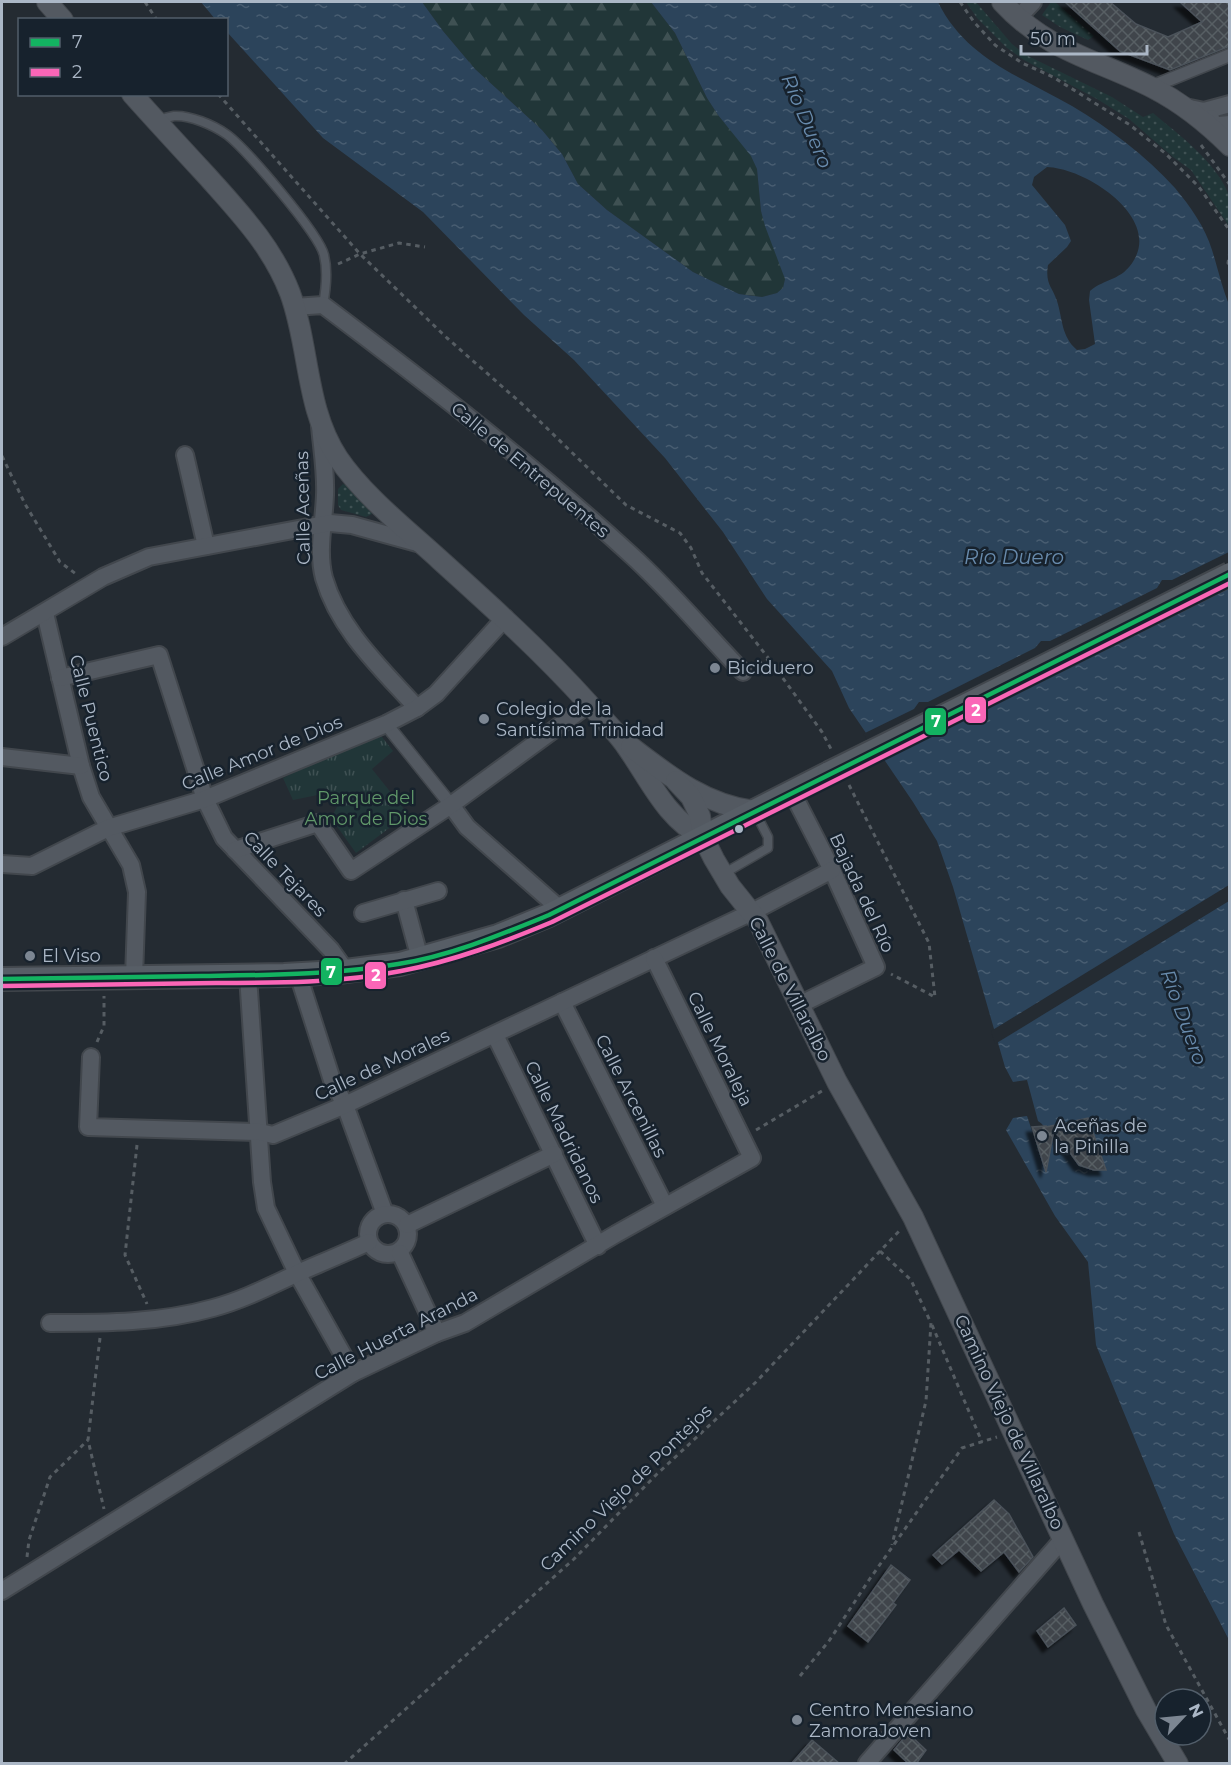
<svg xmlns="http://www.w3.org/2000/svg" width="1231" height="1765" viewBox="0 0 1231 1765" font-family="Montserrat,sans-serif">
  <style>
    .grass { fill: url(#grass-dots) }
    .forest { fill: url(#forest-firs) }
    .park { fill: url(#park-tufts) }
    .water { fill: url(#water-ripples); fill-rule: evenodd }
    .pier { fill: #242b32 }
    .building { fill: url(#building-cross-hatch); stroke: #4b525a; stroke-width: 1.5; filter: url(#shadow) }
    .lines { fill: none; stroke-linecap: round; stroke-linejoin: round }
    .service-casing { stroke: #42474d; stroke-width: 11 }
    .pedestrian-casing { stroke: #42474d; stroke-width: 15 }
    .minor-casing { stroke: #42474d; stroke-width: 20 }
    .tertiary-casing { stroke: #42474d; stroke-width: 22 }
    .secondary-casing { stroke: #42474d; stroke-width: 26 }
    .path { stroke: #565d63; stroke-width: 3; stroke-dasharray: 4.5 4.5; stroke-linecap: butt }
    .service { stroke: #535961; stroke-width: 8 }
    .pedestrian { stroke: #535961; stroke-width: 12 }
    .minor { stroke: #535961; stroke-width: 16 }
    .tertiary { stroke: #535961; stroke-width: 20 }
    .secondary { stroke: #575e66; stroke-width: 22 }
    .secondary-bridge-casing { stroke: #42474d; stroke-width: 26; stroke-linecap: butt }
    .secondary-bridge { stroke: #575e66; stroke-width: 22 }
    .bus-1-casing { stroke: #17222d; stroke-width: 9 }
    .bus-2-casing { stroke: #17222d; stroke-width: 9 }
    .bus-1 { stroke: #13b361; stroke-width: 4.5 }
    .bus-2 { stroke: #fa66b7; stroke-width: 4.5 }
    .poi-dot { fill: #7c8692; stroke: #17222d; stroke-width: 2 }
    .bus-dot { fill: #abb7c6; stroke: #17222d; stroke-width: 2 }
    .labels { text-anchor: middle; dominant-baseline: central; stroke-width: 5; stroke-linejoin: round; paint-order: stroke }
    .street-label { font-size: 18px; fill: #abb7c6; stroke: #17222d }
    .poi-label { font-size: 18px; fill: #abb7c6; stroke: #17222d; text-anchor: start }
    .park-label { font-size: 18px; fill: #61986a; stroke: #17222d }
    .water-label { font-size: 20px; font-style: italic; fill: #688bad; stroke: #17222d }
    .line-badge { stroke: #17222d; stroke-width: 2 }
    .badge-label { font-size: 16px; text-anchor: middle; font-weight: bold; fill: #fff }
  </style>
  <defs>
    <pattern id="grass-dots" width="8" height="8" patternUnits="userSpaceOnUse" patternTransform="scale(1.5)"><rect width="8" height="8" fill="#213638"/><path d="M2 2h.1M6 6h.1" fill="none" stroke="#3f5153" stroke-width="1.8" stroke-linecap="round"/></pattern>
    <pattern id="forest-firs" width="22" height="20" patternUnits="userSpaceOnUse" patternTransform="scale(1.5)"><rect width="22" height="20" fill="#213638"/><path d="M5 1l3.5 6h-7zM16 11l3.5 6h-7z" fill="#3f5153"/></pattern>
    <pattern id="park-tufts" width="24" height="20" patternUnits="userSpaceOnUse" patternTransform="scale(1.5)"><rect width="24" height="20" fill="#213638"/><path d="M3 7l-1-3M5 7V3M7 7l1-3M15 17l-1-3M17 17v-4M19 17l1-3" fill="none" stroke="#3f5153"/></pattern>
    <pattern id="water-ripples" width="26" height="14" patternUnits="userSpaceOnUse" patternTransform="scale(1.5)"><rect width="26" height="14" fill="#2c445b"/><path d="M2 4q2-2 4 0t4 0M15 11q2-2 4 0t4 0" fill="none" stroke="#485d71"/></pattern>
    <pattern id="building-cross-hatch" width="8" height="8" patternUnits="userSpaceOnUse" patternTransform="scale(1.5)"><rect width="8" height="8" fill="#3f454c"/><path d="M0 0l8 8M0 8l8-8" fill="none" stroke="#585e64"/></pattern>
    <filter id="shadow"><feDropShadow dx="-5.5" dy="5.5" stdDeviation="1.5" flood-color="#0009"/></filter>
  </defs>
  <rect width="100%" height="100%" fill="#242b32"/>
  <g class="grass">
    <path d="M966,2H976L1012,44L1026,55L1112,97L1143,117L1153,113C1178,134 1215,161 1228,193C1231,201 1230,216 1229,226L1191,170L1173,157L1129,119L1097,99L1024,60L1007,48L977,18Z"/>
    <polygon points="1051,2 1055,2 1094,36 1088,40 1060,27 1042,15"/>
    <polygon points="343,484 347,486 370,509 372,514 366,517 341,510 338,505 338,489"/>
  </g>
  <polygon class="forest" points="422,2 651,2 675,33 707,98 718,115 752,156 757,169 761,211 782,266 785,279 783,289 777,293 762,297 739,294 693,272 607,210 578,184 562,154 542,130 475,69 443,31"/>
  <polygon class="park" points="378,732 393,751 372,769 408,814 356,853 331,818 338,805 332,792 293,800 283,778"/>
  <path class="water" d="M201,2H422L443,31L475,69L542,130L562,154L578,184L607,210L693,272L739,294L762,297L777,293L783,288L785,279L765,226L761,211L757,169L751,156L718,115L707,98L675,33L651,2H938C966,59 1020,76 1072,106C1109,128 1146,156 1175,188C1190,206 1205,227 1212,250C1218,269 1222,288 1230,307L1229,1640L1174,1534L1096,1345L1088,1262L1055,1216L1006,1130L1013,1118L1027,1116L1040,1154L1048,1161C1051,1146 1052,1130 1038,1121L1027,1080L1013,1082L1005,1067L953,887L937,841L913,802L849,708L832,671L767,599L723,532L665,458L574,360L524,315L423,212L323,138L227,32L226,20L215,19ZM1047,167C1085,168 1160,216 1134,260C1122,281 1105,278 1090,291L1089,300L1095,344L1085,349L1077,350C1061,336 1063,320 1057,301C1052,286 1045,284 1048,265L1067,247L1071,241L1065,225L1032,185L1034,177Z"/>
  <g class="pier">
    <polygon points="1229,552 1229,588 882,761 863,734 914,709 919,702 928,702 1035,648 1041,641 1050,641 1157,588 1162,580 1172,580"/>
    <polygon points="1229,885 1229,901 995,1044 991,1031"/>
  </g>
  <g class="building">
    <polygon points="1065,2 1110,2 1136,24 1168,37 1202,22 1180,2 1230,2 1230,46 1170,70 1120,51"/>
    <polygon points="1088,1118 1106,1170 1094,1170 1079,1165 1054,1130 1046,1172 1032,1127 1046,1126 1046,1127"/>
    <polygon points="994,1500 1009,1514 1033,1557 1019,1572 1004,1552 981,1571 959,1550 942,1564 933,1555"/>
    <polygon points="891,1565 910,1580 893,1603 896,1605 868,1642 848,1626"/>
    <polygon points="1064,1608 1076,1625 1048,1647 1037,1631"/>
    <polygon points="908,1733 926,1750 916,1764 909,1764 894,1750"/>
    <polygon points="812,1740 840,1764 791,1764"/>
  </g>
  <g class="lines">
    <defs>
      <g id="service">
        <path d="M156,121C162,119 168,117 174,116C190,115 213,125 226,134C245,147 319,234 324,255C328,271 326,289 323,305"/>
        <polyline points="723,874 768,848 768,837 755,812"/>
      </g>
      <g id="pedestrian">
        <polyline points="1151,87 1230,55"/>
        <polyline points="386,724 451,805"/>
      </g>
      <g id="minor">
        <polyline points="1018,18 1033,2"/>
        <polyline points="1185,107 1204,111 1230,104"/>
        <polyline points="1211,118 1209,126 1230,124"/>
        <path d="M294,307L323,305C428,384 533,465 630,554C670,590 705,633 743,672"/>
        <path d="M320,426C322,449 326,472 325,495C324,523 317,551 324,578C339,630 382,669 417,708"/>
        <polyline points="185,455 206,546"/>
        <polyline points="45,613 81,766 91,797 131,865 137,892 134,977"/>
        <polyline points="2,637 103,577 149,557 330,523 352,525 421,544"/>
        <polyline points="60,678 159,655 205,799 224,838 331,950 346,971"/>
        <polyline points="2,757 81,766"/>
        <polyline points="792,792 832,870 876,967 799,1005"/>
        <polyline points="451,805 467,827 560,909"/>
        <polyline points="235,850 318,823 351,871 451,805 589,704"/>
        <polyline points="2,864 32,866 108,828 205,799 386,724 417,708 436,694 505,618"/>
        <polyline points="404,900 420,959"/>
        <polyline points="363,913 438,891"/>
        <polyline points="298,974 332,1080 345,1105 385,1214"/>
        <polyline points="248,976 262,1182 266,1208 297,1273 353,1373"/>
        <polyline points="562,1002 665,1206"/>
        <polyline points="495,1035 598,1246"/>
        <polyline points="91,1057 88,1127 260,1132 273,1135 345,1105 752,912 832,870"/>
        <circle cx="388" cy="1234" r="20"/>
        <polyline points="407,1225 554,1154"/>
        <polyline points="400,1253 437,1333"/>
        <path d="M50,1323C105,1323 160,1323 213,1308C243,1300 270,1286 298,1273C321,1263 345,1253 369,1242"/>
        <polyline points="2,1591 353,1373 437,1333 465,1323 616,1234 752,1158 654,958"/>
        <polyline points="867,1763 1063,1539"/>
      </g>
      <g id="tertiary">
        <polyline points="47,2 63,20"/>
        <path d="M1002,2C1048,52 1096,59 1153,88C1182,103 1207,123 1230,146"/>
        <path d="M132,94C157,122 182,149 207,176C239,212 272,246 290,293C310,347 305,408 338,458C363,495 406,529 440,560C491,606 542,652 588,703C601,717 616,731 626,746C649,778 666,819 703,837"/>
        <path d="M631,747C669,776 705,805 754,811"/>
        <polyline points="676,781 691,797 700,816 703,837 714,859 730,886 758,921 837,1082 913,1217 1093,1604 1146,1710 1178,1764"/>
      </g>
      <polyline id="secondary" points="2,979 284,975 338,972 400,964 498,936 549,915 829,773"/>
    </defs>
    <use href="#service" class="service-casing"/>
    <use href="#pedestrian" class="pedestrian-casing"/>
    <use href="#minor" class="minor-casing"/>
    <use href="#tertiary" class="tertiary-casing"/>
    <use href="#secondary" class="secondary-casing"/>
    <g class="path">
      <polyline points="145,2 157,20"/>
      <polyline points="960,2 974,22 995,45 1022,63 1053,77 1130,125 1166,154 1199,187 1230,231"/>
      <polyline points="218,94 360,254 447,338 522,404 626,505 680,533 691,548 702,573 769,659 822,732 831,749"/>
      <polyline points="1201,145 1230,185"/>
      <polyline points="1230,251 1228,263 1230,268"/>
      <polyline points="338,264 360,254 399,243 425,247"/>
      <polyline points="2,456 25,504 60,562 76,574"/>
      <polyline points="758,664 769,659"/>
      <polyline points="849,785 929,943 935,997 891,974"/>
      <polyline points="97,1042 104,1026 104,996"/>
      <polyline points="756,1130 822,1091"/>
      <polyline points="137,1145 125,1255 147,1304"/>
      <polyline points="880,1251 911,1280 931,1323 926,1401 892,1545"/>
      <polyline points="932,1325 982,1442"/>
      <polyline points="100,1338 88,1440 104,1509"/>
      <polyline points="1139,1532 1166,1625 1230,1741"/>
      <polyline points="27,1557 29,1540 50,1477 88,1440"/>
      <polyline points="800,1676 829,1641 869,1580 962,1448 997,1437"/>
      <polyline points="344,1764 574,1559 656,1475 756,1382 901,1229"/>
    </g>
    <use href="#service" class="service"/>
    <use href="#pedestrian" class="pedestrian"/>
    <use href="#minor" class="minor"/>
    <use href="#tertiary" class="tertiary"/>
    <use href="#secondary" class="secondary"/>
    <defs>
      <polyline id="secondary-bridge" points="829,773 1230,574"/>
    </defs>
    <use href="#secondary-bridge" class="secondary-bridge-casing"/>
    <use href="#secondary-bridge" class="secondary-bridge"/>
    <defs>
      <path id="bus-1" d="M2,979C69,978 136,977 202,976C268,975 333,975 398,964C450,956 500,935 549,915L1230,574"/>
      <path id="bus-2" d="M2,986C73,985 145,984 216,983C277,983 341,983 401,971C454,961 504,942 552,922L1230,583"/>
    </defs>
    <use href="#bus-1" class="bus-1-casing"/>
    <use href="#bus-2" class="bus-2-casing"/>
    <use href="#bus-1" class="bus-1"/>
    <use href="#bus-2" class="bus-2"/>
  </g>
  <g class="poi-dot">
    <circle cx="715" cy="668" r="6"/>
    <circle cx="484" cy="719" r="6"/>
    <circle cx="30" cy="956" r="6"/>
    <circle cx="1042" cy="1136" r="6"/>
    <circle cx="797" cy="1720" r="6"/>
  </g>
  <circle class="bus-dot" cx="739" cy="829" r="5"/>
  <g class="labels">
    <g class="street-label">
      <text transform="translate(530 470) rotate(40)">Calle de Entrepuentes</text>
      <text transform="translate(303 508) rotate(-91)">Calle Aceñas</text>
      <text transform="translate(91 718) rotate(76)">Calle Puentico</text>
      <text transform="translate(262 753) rotate(-22)">Calle Amor de Dios</text>
      <text transform="translate(285 874) rotate(46)">Calle Tejares</text>
      <text transform="translate(862 893) rotate(65)">Bajada del Río</text>
      <text transform="translate(790 989) rotate(63)">Calle de Villaralbo</text>
      <text transform="translate(720 1049) rotate(64)">Calle Moraleja</text>
      <text transform="translate(382 1065) rotate(-25)">Calle de Morales</text>
      <text transform="translate(631 1096) rotate(63)">Calle Arcenillas</text>
      <text transform="translate(564 1132) rotate(64)">Calle Madridanos</text>
      <text transform="translate(396 1334) rotate(-27)">Calle Huerta Aranda</text>
      <text transform="translate(1009 1422) rotate(65)">Camino Viejo de Villaralbo</text>
      <text transform="translate(626 1488) rotate(-44)">Camino Viejo de Pontejos</text>
    </g>
    <g class="poi-label">
      <text x="727" y="668">Biciduero</text>
      <text x="496" y="709">Colegio de la<tspan x="496" dy="21">Santísima Trinidad</tspan></text>
      <text x="42" y="956">El Viso</text>
      <text x="1054" y="1126">Aceñas de<tspan x="1054" dy="21">la Pinilla</tspan></text>
      <text x="809" y="1710">Centro Menesiano<tspan x="809" dy="21">ZamoraJoven</tspan></text>
    </g>
    <g class="park-label">
      <text x="366" y="798">Parque del<tspan x="366" dy="21">Amor de Dios</tspan></text>
    </g>
    <g class="water-label">
      <text transform="translate(807 121) rotate(67)">Río Duero</text>
      <text x="1014" y="557">Río Duero</text>
      <text transform="translate(1184 1017) rotate(70)">Río Duero</text>
    </g>
  </g>
  <g class="line-badge">
    <rect x="964" y="696" width="23" height="28" rx="6" fill="#fa66b7"/>
    <rect x="924" y="707" width="23" height="29" rx="6" fill="#13b361"/>
    <rect x="320" y="957" width="23" height="29" rx="6" fill="#13b361"/>
    <rect x="364" y="961" width="23" height="29" rx="6" fill="#fa66b7"/>
  </g>
  <g class="badge-label">
    <text x="976" y="716">2</text>
    <text x="936" y="727">7</text>
    <text x="331" y="978">7</text>
    <text x="376" y="981">2</text>
  </g>
  <rect width="1231" height="1765" fill="none" stroke="#abb7c6" stroke-width="6"/>
  <rect x="18" y="18" width="210" height="78" fill="#17222d" stroke="#525e6a" stroke-width="1.5"/>
  <rect x="30" y="38" width="30" height="9" fill="#13b361" stroke="#525e6a" stroke-width="1.5"/>
  <text x="72" y="48" font-size="18" fill="#abb7c6">7</text>
  <rect x="30" y="68" width="30" height="9" fill="#fa66b7" stroke="#525e6a" stroke-width="1.5"/>
  <text x="72" y="78" font-size="18" fill="#abb7c6">2</text>
  <g transform="translate(1183 1717) rotate(64)"><circle r="28" fill="#17222d" stroke="#525e6a" stroke-width="1.5"/>
  <path d="M0-4.5L10 22L0 15L-10 22Z" fill="#7c8692"/>
  <text y="-9" font-size="16" font-weight="bold" text-anchor="middle" fill="#abb7c6">N</text>
  </g>
  <path d="M1021 45v9h126v-9" fill="none" stroke="#abb7c6" stroke-width="3"/>
  <text x="1030" y="45" font-size="18" fill="#abb7c6" stroke="#17222d" stroke-width="4.5" paint-order="stroke">50 m</text>
</svg>
